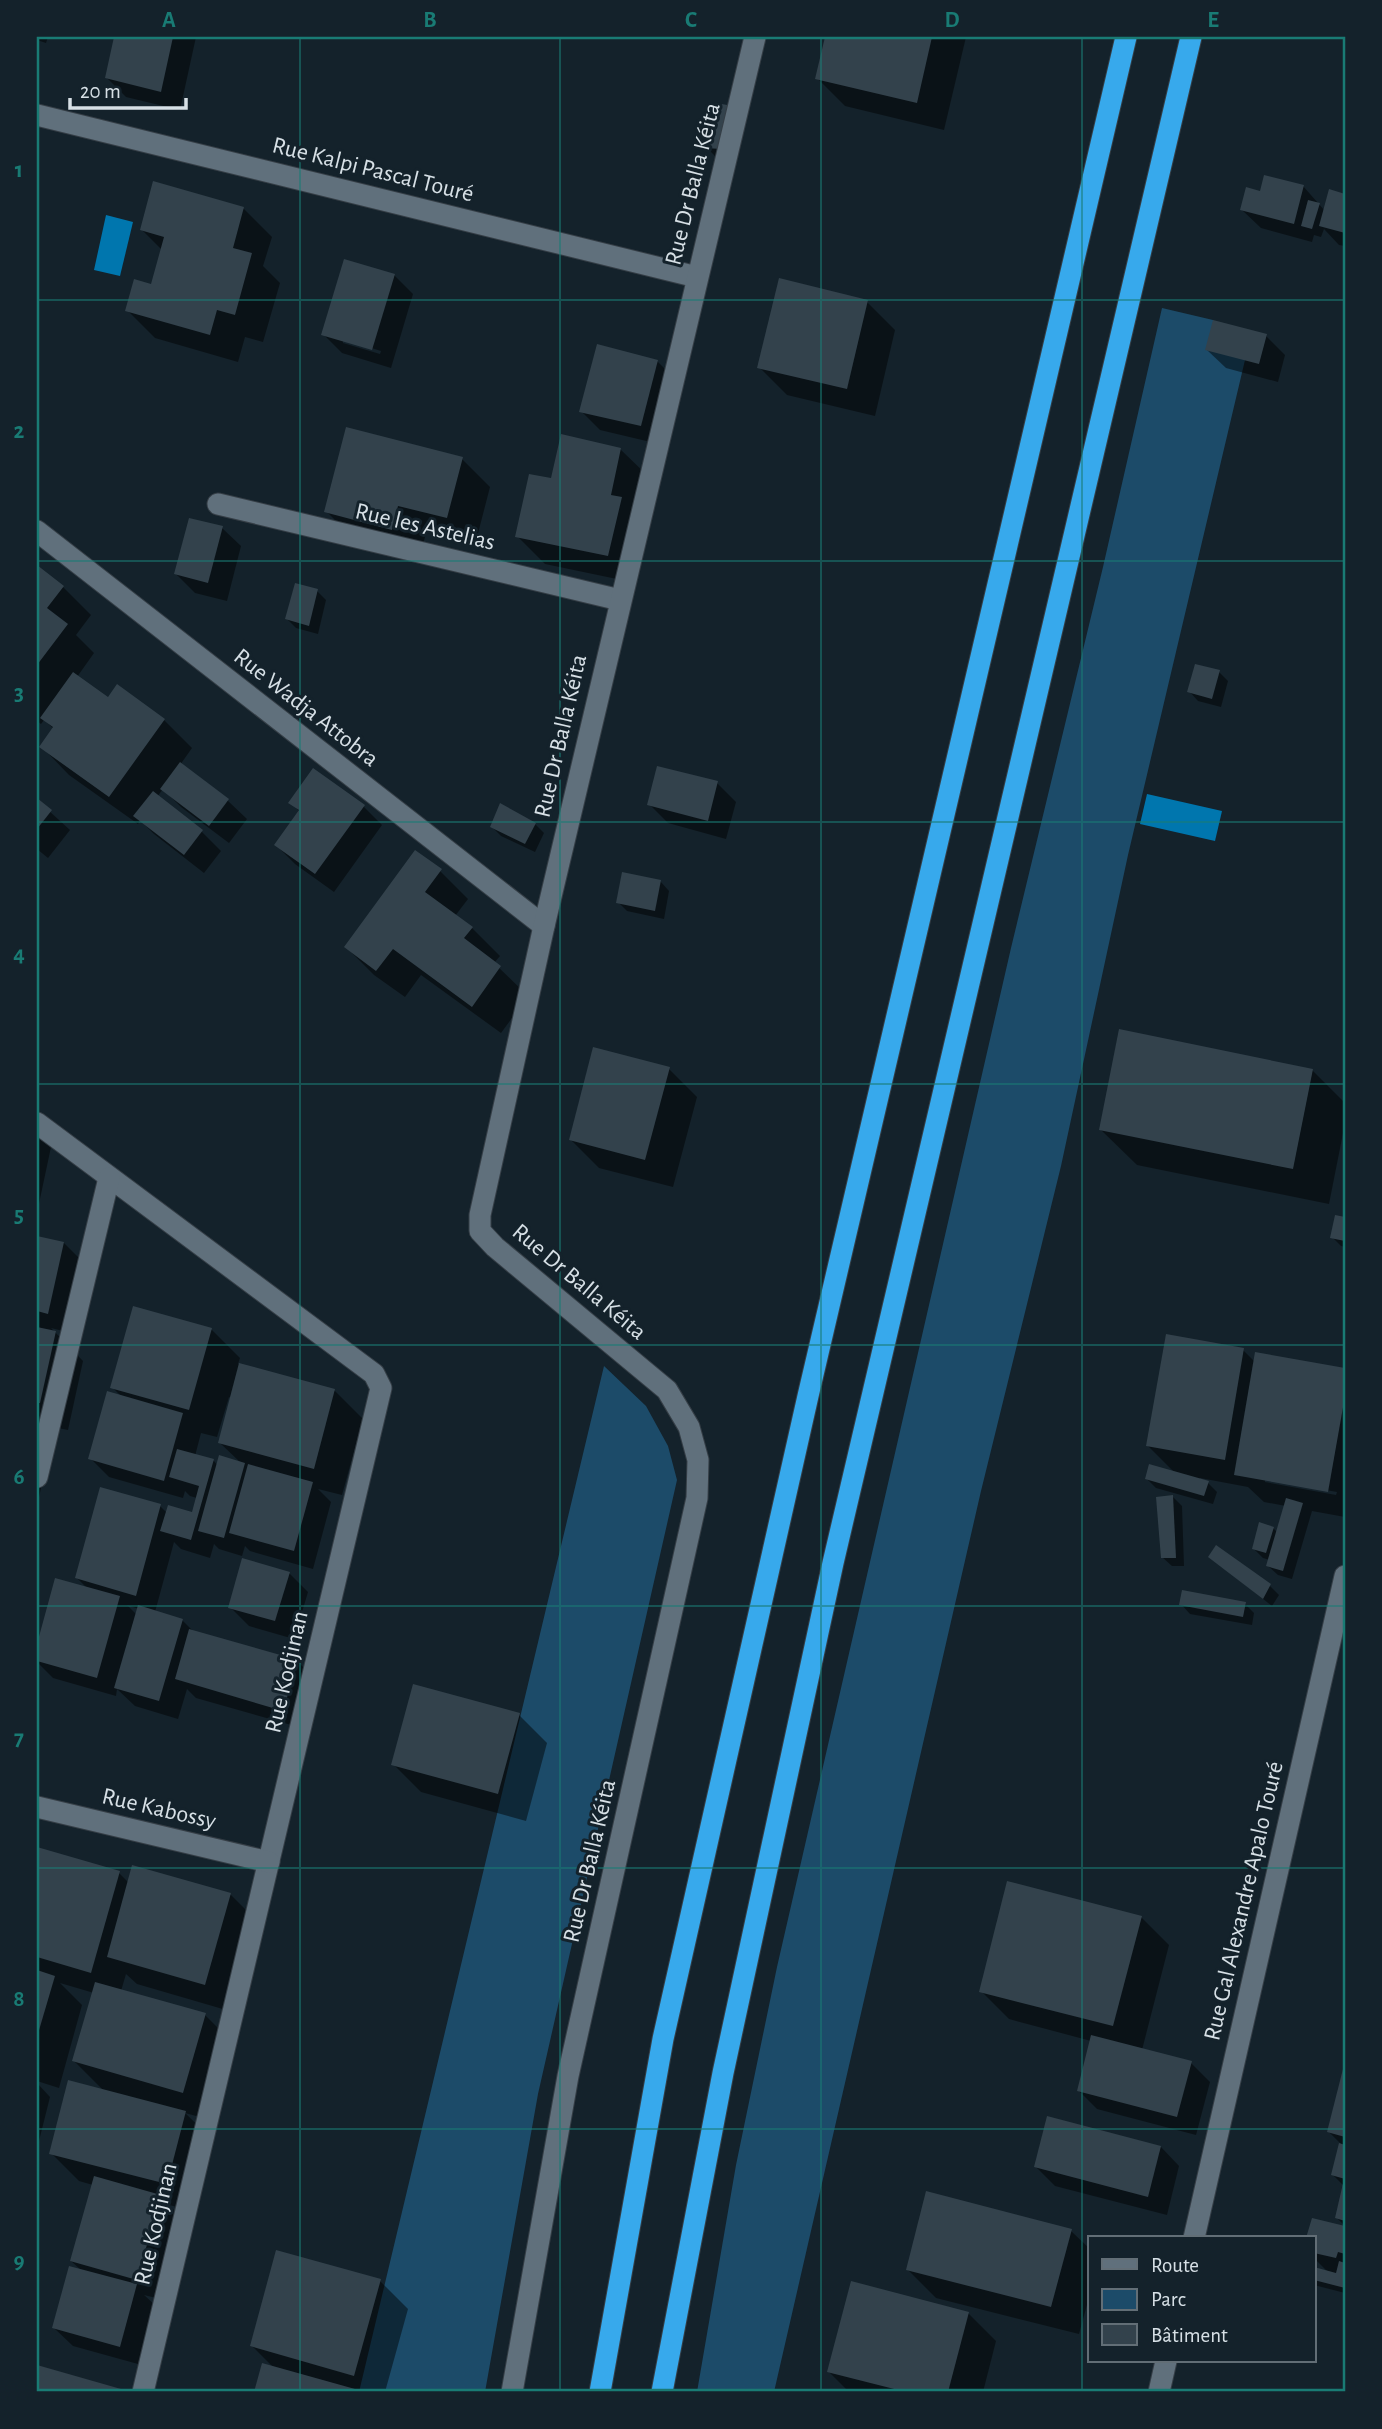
<svg xmlns="http://www.w3.org/2000/svg" width="1382" height="2429" viewBox="0 0 1382 2429" font-family="'Alegreya Sans',sans-serif">
  <style>
    .green { fill: #1c4b69 }
    .water { fill: #0076ae }
    .shadow { fill: #0007; fill-rule: evenodd }
    .building { fill: #33424c }
    .lines { fill: none; stroke-linecap: round; stroke-linejoin: round }
    .minor-casing { stroke: #353e46; stroke-width: 23 }
    .highway-casing { stroke: #353e46; stroke-width: 23 }
    .minor { stroke: #60707c; stroke-width: 21 }
    .highway { stroke: #37a9ec; stroke-width: 21 }
    .grid { fill: none; stroke: #197b74; stroke-width: 2; stroke-opacity: 0.55 }
    .labels { text-anchor: middle; dominant-baseline: central; stroke-width: 6; stroke-linejoin: round; paint-order: stroke }
    .street-label { font-size: 24px; fill: #d7e0e6; stroke: #14222b }
    .neatline { fill: none; stroke: #197b74; stroke-width: 2.5 }
    .grid-label { font-size: 23px; text-anchor: middle; font-weight: bold; fill: #197b74 }
  </style>
  <rect width="100%" height="100%" fill="#14222b"/>
  <g class="green">
    <polygon points="1162,308 1213,320 1245,360 1128,855 1061,1166 981,1491 774,2392 697,2392 736,2165 777,1967 1011,948 1103,567"/>
    <polygon points="604,1366 646,1406 668,1446 677,1480 538,2094 485,2392 359,2392"/>
  </g>
  <g class="water">
    <polygon points="106,215 133,222 120,276 94,270"/>
    <polygon points="1147,794 1222,811 1215,841 1140,824"/>
  </g>
  <g class="shadow">
    <polygon points="37,37 48,37 46,43 37,40"/>
    <polygon points="116,37 196,37 180,110 126,97 107,78"/>
    <polygon points="826,37 966,37 944,130 845,106 817,78"/>
    <polygon points="717,105 730,158 716,157 707,148"/>
    <polygon points="1303,186 1325,211 1330,191 1345,196 1345,246 1339,245 1324,229 1321,237 1314,235 1312,242 1261,228 1242,210 1261,193"/>
    <polygon points="244,209 272,237 263,266 280,283 263,342 245,337 238,362 155,338 127,310 152,286 162,250 142,230"/>
    <path d="M394,275L413,294L391,368L342,353L323,334ZM343,339L381,351L380,354L343,343Z"/>
    <polygon points="867,302 895,330 875,416 787,395 759,367"/>
    <polygon points="1266,336 1285,355 1278,382 1226,368 1207,350"/>
    <polygon points="657,361 676,380 659,444 600,430 581,411"/>
    <polygon points="620,449 649,477 636,583 545,564 517,536 553,480"/>
    <polygon points="462,459 490,487 475,545 426,533 420,557 354,539 326,511"/>
    <polygon points="222,528 241,546 227,601 195,593 176,574"/>
    <polygon points="37,568 63,587 91,615 76,635 94,653 77,677 108,699 118,687 164,720 192,748 180,765 228,801 247,819 229,843 181,807 163,789 157,797 202,832 221,851 204,873 154,834 140,820 138,824 69,775 42,747 54,729 44,720 41,724 37,721"/>
    <polygon points="317,591 326,600 318,634 296,628 287,619"/>
    <polygon points="1219,672 1228,681 1221,707 1198,701 1189,691"/>
    <polygon points="717,783 736,802 726,839 668,823 649,804"/>
    <polygon points="37,800 70,830 48,858 37,849"/>
    <polygon points="291,802 363,806 382,825 334,892 295,864 276,845 300,812"/>
    <polygon points="535,824 544,833 535,852 501,836 492,827"/>
    <polygon points="440,871 468,899 455,916 472,928 500,956 494,963 528,996 501,1033 421,975 405,997 374,975 346,947"/>
    <polygon points="660,881 669,891 664,919 627,911 618,902"/>
    <polygon points="669,1069 697,1097 673,1187 599,1168 571,1140"/>
    <polygon points="1312,1070 1345,1103 1345,1123 1329,1204 1137,1165 1100,1129"/>
    <polygon points="37,1132 51,1147 37,1213"/>
    <polygon points="1336,1217 1345,1219 1345,1247 1341,1246 1332,1237"/>
    <polygon points="37,1237 64,1243 83,1262 67,1332 51,1328 83,1361 68,1430 43,1425 53,1435 37,1506"/>
    <path d="M134,1308L212,1330L240,1358L238,1364L335,1391L363,1419L342,1495L318,1489L331,1502L313,1569L250,1551L245,1546L242,1556L219,1549L214,1544L210,1558L181,1549L174,1542L155,1612L182,1620L194,1632L297,1661L316,1680L302,1728L196,1698L187,1689L178,1719L135,1706L117,1689L116,1696L53,1678L37,1662V1650L57,1580L88,1589L77,1578L160,1506L167,1513L193,1514L197,1498L190,1496L185,1491L183,1498L109,1477L90,1458L122,1397L112,1387ZM229,1397L232,1398L220,1443L241,1463L218,1466L214,1461L195,1456L201,1433L217,1437ZM127,1605L139,1609L137,1615Z"/>
    <path d="M1243,1350L1255,1362L1256,1354L1345,1370V1517L1312,1511L1292,1579L1278,1575L1268,1566L1270,1560L1263,1558L1254,1549L1273,1528L1278,1533L1286,1506L1264,1502L1248,1487L1200,1478V1481L1208,1483L1217,1492L1213,1504L1156,1488L1147,1479L1176,1474L1148,1446ZM1265,1479L1337,1492L1336,1495L1265,1482Z"/>
    <polygon points="1173,1497 1182,1506 1184,1566 1172,1566 1162,1557"/>
    <polygon points="1210,1557 1270,1586 1279,1595 1272,1606"/>
    <polygon points="289,1573 308,1592 294,1639 249,1626 230,1607"/>
    <polygon points="1181,1604 1245,1604 1254,1613 1252,1625 1190,1614"/>
    <polygon points="519,1715 547,1743 526,1821 421,1792 393,1764"/>
    <polygon points="37,1849 119,1873 129,1883 134,1867 231,1895 259,1923 233,2012 137,1984 126,1974 121,1991 205,2015 233,2043 211,2120 185,2113 213,2140 194,2211 169,2205 179,2215 156,2298 144,2295 155,2305 138,2364 73,2346 54,2328 82,2271 71,2261 93,2185 79,2181 51,2153 105,2092 74,2061 94,1993 60,1983 82,2005 59,2088 37,2081"/>
    <polygon points="1141,1917 1169,1945 1142,2050 1191,2063 1210,2082 1196,2135 1097,2109 1079,2091 1091,2041 1009,2019 981,1991"/>
    <polygon points="1345,2068 1345,2226 1336,2217 1344,2186 1333,2175 1341,2144 1329,2132"/>
    <polygon points="37,2083 50,2097 37,2149"/>
    <polygon points="1161,2147 1179,2166 1167,2215 1055,2186 1036,2167"/>
    <polygon points="1313,2220 1345,2228 1345,2293 1314,2285 1314,2269 1329,2273 1314,2258 1314,2238 1308,2238"/>
    <polygon points="1071,2231 1090,2249 1090,2294 1079,2334 936,2298 908,2270"/>
    <polygon points="380,2281 408,2309 385,2392 256,2392 263,2365 275,2369 252,2346"/>
    <polygon points="968,2313 996,2341 983,2392 849,2392 829,2372"/>
    <polygon points="37,2367 121,2390 123,2392 37,2392"/>
  </g>
  <g class="building">
    <polygon points="114,37 173,37 161,92 105,78"/>
    <polygon points="825,37 932,37 917,103 815,79"/>
    <polygon points="716,103 733,106 721,149 705,148"/>
    <polygon points="1264,175 1304,185 1294,224 1240,210 1246,187 1260,191"/>
    <polygon points="153,181 244,207 233,248 252,253 235,315 217,310 210,335 125,311 134,279 151,284 164,237 140,230"/>
    <polygon points="1329,189 1345,194 1345,233 1319,226"/>
    <polygon points="1308,200 1320,203 1312,229 1301,226"/>
    <polygon points="344,259 395,274 372,350 321,335"/>
    <polygon points="779,278 868,300 847,389 757,368"/>
    <polygon points="1213,320 1267,334 1259,364 1205,350"/>
    <polygon points="597,344 658,360 641,426 579,412"/>
    <polygon points="346,427 463,457 447,518 398,506 392,530 324,512"/>
    <polygon points="561,434 621,448 611,495 622,497 608,556 515,537 529,474 551,478"/>
    <polygon points="189,518 223,526 208,583 174,574"/>
    <polygon points="37,565 64,586 47,608 68,624 37,665"/>
    <polygon points="295,583 318,589 309,626 285,619"/>
    <polygon points="1195,664 1220,670 1212,699 1187,692"/>
    <polygon points="73,672 108,697 117,684 165,719 109,797 39,747 53,727 40,718"/>
    <polygon points="180,762 229,799 209,826 160,789"/>
    <polygon points="657,766 718,781 708,821 647,805"/>
    <polygon points="313,768 365,805 315,874 274,845 299,810 288,803"/>
    <polygon points="153,791 203,830 184,855 133,816"/>
    <polygon points="37,798 52,810 37,829"/>
    <polygon points="500,803 536,823 525,844 490,827"/>
    <polygon points="415,850 442,869 425,892 473,927 464,938 501,966 472,1007 393,949 376,971 344,947"/>
    <polygon points="622,872 661,880 655,911 616,903"/>
    <polygon points="1119,1029 1313,1069 1293,1169 1099,1130"/>
    <polygon points="593,1047 670,1067 645,1160 569,1140"/>
    <polygon points="1335,1215 1345,1217 1345,1241 1330,1238"/>
    <polygon points="37,1236 64,1242 48,1314 37,1311"/>
    <polygon points="133,1306 212,1328 189,1410 110,1388"/>
    <polygon points="37,1327 56,1331 40,1403 37,1403"/>
    <polygon points="1166,1334 1244,1348 1225,1460 1146,1446"/>
    <polygon points="1255,1352 1345,1368 1345,1396 1328,1492 1234,1475"/>
    <polygon points="239,1363 335,1389 314,1469 218,1443"/>
    <polygon points="107,1391 183,1413 164,1481 88,1459"/>
    <polygon points="177,1449 214,1459 191,1540 160,1531 168,1505 192,1512 199,1486 169,1477"/>
    <polygon points="219,1455 245,1463 224,1538 198,1531"/>
    <polygon points="248,1464 313,1482 294,1551 229,1533"/>
    <polygon points="1149,1464 1209,1481 1204,1496 1145,1479"/>
    <polygon points="100,1487 161,1504 136,1596 75,1578"/>
    <polygon points="1173,1495 1176,1558 1161,1558 1156,1497"/>
    <polygon points="1286,1498 1303,1503 1283,1571 1266,1566"/>
    <polygon points="1259,1522 1274,1527 1266,1553 1252,1549"/>
    <polygon points="1216,1545 1271,1584 1263,1599 1208,1557"/>
    <polygon points="242,1558 290,1572 275,1621 228,1608"/>
    <polygon points="55,1578 120,1596 97,1678 37,1661 37,1644"/>
    <polygon points="1182,1590 1246,1602 1243,1617 1179,1605"/>
    <polygon points="138,1605 183,1619 159,1701 114,1688"/>
    <polygon points="189,1629 298,1660 283,1711 175,1679"/>
    <polygon points="413,1684 520,1713 498,1794 391,1765"/>
    <polygon points="37,1847 120,1871 91,1973 37,1957"/>
    <polygon points="132,1865 231,1893 205,1985 107,1957"/>
    <polygon points="1007,1881 1142,1916 1113,2026 979,1992"/>
    <polygon points="37,1970 55,1976 37,2037"/>
    <polygon points="95,1982 206,2013 183,2093 72,2061"/>
    <polygon points="1091,2035 1192,2061 1177,2117 1077,2091"/>
    <polygon points="1344,2065 1345,2065 1345,2137 1327,2132"/>
    <polygon points="68,2080 186,2111 167,2184 49,2154"/>
    <polygon points="1047,2116 1161,2146 1148,2197 1034,2167"/>
    <polygon points="1339,2143 1345,2145 1345,2179 1331,2175"/>
    <polygon points="94,2176 161,2195 137,2280 70,2261"/>
    <polygon points="1344,2179 1345,2179 1345,2221 1335,2218"/>
    <polygon points="926,2191 1072,2229 1051,2307 906,2270"/>
    <polygon points="1312,2218 1345,2226 1345,2254 1338,2252 1336,2258 1314,2253 1314,2238 1306,2238"/>
    <polygon points="276,2250 381,2279 354,2376 250,2346"/>
    <polygon points="1339,2261 1345,2263 1345,2288 1314,2280 1314,2267 1336,2273"/>
    <polygon points="69,2266 137,2284 120,2347 52,2328"/>
    <polygon points="851,2281 969,2312 948,2392 906,2392 827,2372"/>
    <polygon points="262,2363 355,2389 354,2392 254,2392"/>
    <polygon points="37,2365 121,2389 120,2392 37,2392"/>
  </g>
  <g class="lines">
    <defs>
      <g id="minor">
        <polyline points="37,115 697,277"/>
        <polyline points="218,504 620,600"/>
        <polyline points="37,531 544,926"/>
        <polyline points="37,1123 374,1374 381,1388 143,2392"/>
        <polyline points="37,1477 109,1178"/>
        <polyline points="37,1807 269,1862"/>
        <polyline points="1194,2238 1345,1576"/>
        <polyline points="512,2392 568,2076 697,1498 698,1460 689,1427 667,1390 495,1247 480,1231 480,1215 544,926 755,37"/>
        <polyline points="1159,2392 1166,2361"/>
      </g>
      <g id="highway">
        <polyline points="600,2392 663,2039 808,1396 1126,37"/>
        <polyline points="662,2392 723,2073 833,1563 1191,37"/>
      </g>
    </defs>
    <use href="#minor" class="minor-casing"/>
    <use href="#highway" class="highway-casing"/>
    <use href="#minor" class="minor"/>
    <use href="#highway" class="highway"/>
  </g>
  <path class="grid" d="M300,37V2392M560,37V2392M821,37V2392M1082,37V2392M37,300H1345M37,561H1345M37,822H1345M37,1084H1345M37,1345H1345M37,1606H1345M37,1868H1345M37,2129H1345"/>
  <g class="labels">
    <g class="street-label">
      <text transform="translate(373 170) rotate(14)">Rue Kalpi Pascal Touré</text>
      <text transform="translate(693 184) rotate(-76)">Rue Dr Balla Kéita</text>
      <text transform="translate(425 527) rotate(13)">Rue les Astelias</text>
      <text transform="translate(306 708) rotate(38)">Rue Wadja Attobra</text>
      <text transform="translate(561 736) rotate(-77)">Rue Dr Balla Kéita</text>
      <text transform="translate(579 1282) rotate(40)">Rue Dr Balla Kéita</text>
      <text transform="translate(287 1672) rotate(-77)">Rue Kodjinan</text>
      <text transform="translate(159 1809) rotate(13)">Rue Kabossy</text>
      <text transform="translate(590 1861) rotate(-77)">Rue Dr Balla Kéita</text>
      <text transform="translate(1244 1901) rotate(-77)">Rue Gal Alexandre Apalo Touré</text>
      <text transform="translate(156 2224) rotate(-77)">Rue Kodjinan</text>
    </g>
  </g>
  <rect width="1382" height="2429" fill="none" stroke="#14222b" stroke-width="77"/>
  <rect x="1088" y="2236" width="228" height="126" fill="#14222b" stroke="#626e76" stroke-width="2"/>
  <rect x="1102" y="2259" width="35" height="10" fill="#60707c" stroke="#626e76" stroke-width="2"/>
  <text x="1151" y="2272" font-size="21" fill="#d7e0e6">Route</text>
  <rect x="1102" y="2289" width="35" height="21" fill="#1c4b69" stroke="#626e76" stroke-width="2"/>
  <text x="1151" y="2306" font-size="21" fill="#d7e0e6">Parc</text>
  <rect x="1102" y="2324" width="35" height="21" fill="#33424c" stroke="#626e76" stroke-width="2"/>
  <text x="1151" y="2342" font-size="21" fill="#d7e0e6">Bâtiment</text>
  <path d="M70 98v10h116v-10" fill="none" stroke="#d7e0e6" stroke-width="3.5"/>
  <text x="80" y="98" font-size="21" fill="#d7e0e6" stroke="#14222b" stroke-width="5" paint-order="stroke">20 m</text>
  <rect x="38" y="38" width="1306" height="2352" class="neatline"/>
  <g class="grid-label">
    <text x="169" y="27">A</text>
    <text x="430" y="27">B</text>
    <text x="691" y="27">C</text>
    <text x="952" y="27">D</text>
    <text x="1213" y="27">E</text>
    <text x="19" y="177">1</text>
    <text x="19" y="438">2</text>
    <text x="19" y="700">3</text>
    <text x="19" y="961">4</text>
    <text x="19" y="1222">5</text>
    <text x="19" y="1484">6</text>
    <text x="19" y="1745">7</text>
    <text x="19" y="2006">8</text>
    <text x="19" y="2268">9</text>
  </g>
</svg>
